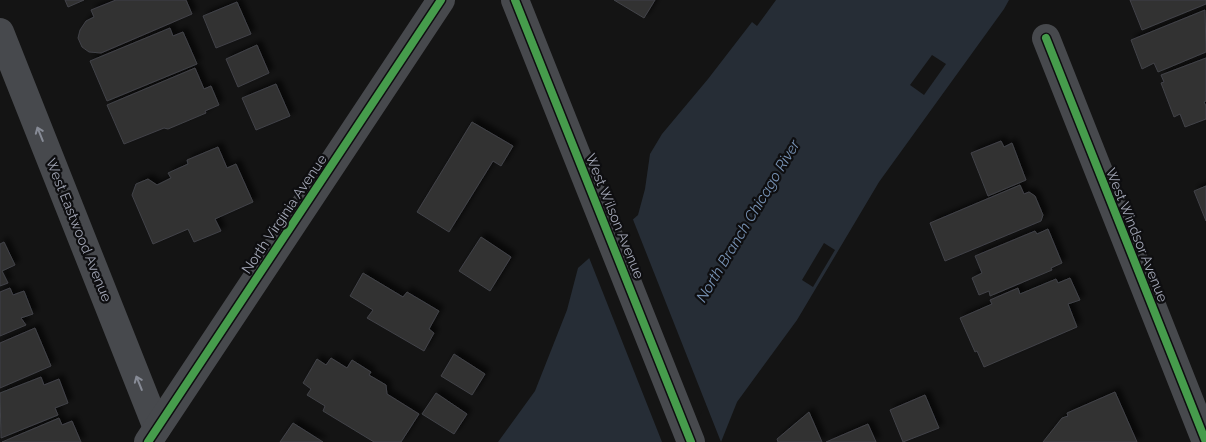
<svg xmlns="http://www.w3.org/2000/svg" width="1206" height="442" viewBox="0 0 1206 442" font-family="Raleway,sans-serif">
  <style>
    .water { fill: #262d36; fill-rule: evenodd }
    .pier { fill: #141414 }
    .building { fill: #313133; stroke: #424348; filter: url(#shadow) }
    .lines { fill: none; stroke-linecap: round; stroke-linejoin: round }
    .minor { stroke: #47494d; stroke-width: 28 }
    .cycleway-casing { stroke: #0e0e10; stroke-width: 11 }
    .cycleway { stroke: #469c4c; stroke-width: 8 }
    .oneway { stroke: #878b96 }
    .labels { text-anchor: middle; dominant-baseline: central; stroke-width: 4.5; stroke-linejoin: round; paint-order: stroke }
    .street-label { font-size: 14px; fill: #a3a7b6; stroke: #0e0e10 }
    .water-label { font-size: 15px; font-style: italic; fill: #7792b4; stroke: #0e0e10 }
  </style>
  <defs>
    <filter id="shadow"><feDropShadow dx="4.5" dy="-4.5" stdDeviation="2.5" flood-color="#0009"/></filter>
  </defs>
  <rect width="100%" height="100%" fill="#141414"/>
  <path class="water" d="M776,0H1009L1004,9L879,182L797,320L737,402L721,442H688L707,409L705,403L681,442H498L535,391L567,310L578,268L638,215L645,189L650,154L662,134L708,79L752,22L757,26ZM648,260L613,317L611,312Z"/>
  <g class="pier">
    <polygon points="932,55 946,64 924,95 910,85"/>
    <polygon points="632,217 721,442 685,442 704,408 684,442 662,442 588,255"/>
    <polygon points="824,243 835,250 813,287 802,280"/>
  </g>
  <g class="building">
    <polygon points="65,0 84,0 68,7"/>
    <polygon points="116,0 186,0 192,14 101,53 89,52 82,47 78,38 80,30 86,21 94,17 91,10"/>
    <polygon points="614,0 655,0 644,18"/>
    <polygon points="1130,0 1206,0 1206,4 1142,30"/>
    <polygon points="237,2 251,34 216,48 203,16"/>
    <polygon points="1205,10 1206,52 1158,72 1154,63 1142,69 1131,40"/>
    <polygon points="170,28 173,36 183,32 197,64 107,101 90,61"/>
    <polygon points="257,45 269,73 238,87 226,59"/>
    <polygon points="1206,58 1206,101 1204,102 1206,106 1206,119 1185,127 1180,114 1174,117 1161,83 1164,82 1161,75"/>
    <polygon points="195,68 204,89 211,86 219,105 205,111 206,113 168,129 164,128 124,144 107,105"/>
    <polygon points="276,84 290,116 256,130 242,98"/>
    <polygon points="472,122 513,146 501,166 493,161 449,232 417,212"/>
    <polygon points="1001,141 1004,147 1012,143 1026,180 988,196 971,153"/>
    <polygon points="218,147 227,168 236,164 253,202 215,219 221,231 194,242 188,229 153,244 132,195 136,184 148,179 157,185 171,178 168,173 188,164 187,160"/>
    <polygon points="1020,185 1024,194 1029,192 1035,196 1043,215 1041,221 945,261 930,223"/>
    <polygon points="1206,186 1206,221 1194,191"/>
    <polygon points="1048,229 1062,263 1051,268 1052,270 990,296 989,291 979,295 972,278 982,273 975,256 1035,231 1037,234"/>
    <polygon points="481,237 511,257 490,291 459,271"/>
    <polygon points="4,242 15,265 2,271 8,283 0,286 0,244"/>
    <polygon points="363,273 403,297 407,292 439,311 429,329 434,333 424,351 367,318 373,310 350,296"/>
    <polygon points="1070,278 1080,300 1068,304 1077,327 984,367 977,351 975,352 960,318 992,304 990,300 1018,288 1020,294 1056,279 1058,283"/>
    <polygon points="10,288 13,295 24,291 33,314 21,318 26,325 0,336 0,292"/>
    <polygon points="35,328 51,366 0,388 0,343"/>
    <polygon points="454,354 485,374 472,395 441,376"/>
    <polygon points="331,358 347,368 352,360 371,372 369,375 386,385 387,394 419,414 401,442 374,442 323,411 325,406 307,395 311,389 303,383 317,359 326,365"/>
    <polygon points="41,377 44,385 59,379 68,403 55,408 58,415 1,438 0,393"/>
    <polygon points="1115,392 1137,442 1043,442 1062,418 1068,416 1067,413"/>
    <polygon points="436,393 467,414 454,434 422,414"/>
    <polygon points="925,395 939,428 903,442 890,410"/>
    <polygon points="809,412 822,442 778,442 777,439"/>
    <polygon points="59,418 62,425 72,421 81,442 2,442"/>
    <polygon points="293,423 323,442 280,442"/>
    <polygon points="868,424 876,442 826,442"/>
  </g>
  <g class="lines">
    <g class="minor">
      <polyline points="515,0 691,442"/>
      <polyline points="0,32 157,428"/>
      <polyline points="1046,38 1206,442"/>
      <polyline points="148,442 441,0"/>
    </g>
    <defs>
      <g id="cycleway">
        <polyline points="515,0 691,442"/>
        <polyline points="1046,38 1206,442"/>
        <polyline points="148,442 441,0"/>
      </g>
    </defs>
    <use href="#cycleway" class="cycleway-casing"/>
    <use href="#cycleway" class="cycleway"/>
  </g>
  <defs><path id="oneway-shaft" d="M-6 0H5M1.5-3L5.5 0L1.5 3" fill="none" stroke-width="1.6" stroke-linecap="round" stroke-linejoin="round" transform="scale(1.25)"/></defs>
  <g class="oneway">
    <use href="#oneway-shaft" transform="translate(40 134) rotate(-112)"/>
    <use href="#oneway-shaft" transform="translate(139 383) rotate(-112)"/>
  </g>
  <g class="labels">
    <g class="street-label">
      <text transform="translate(284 214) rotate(-56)">North Virginia Avenue</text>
      <text transform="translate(615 216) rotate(68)">West Wilson Avenue</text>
      <text transform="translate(79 230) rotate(68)">West Eastwood Avenue</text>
      <text transform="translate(1137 235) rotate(68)">West Windsor Avenue</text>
    </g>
    <g class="water-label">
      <text transform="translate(748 221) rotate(-59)">North Branch Chicago River</text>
    </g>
  </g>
</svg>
